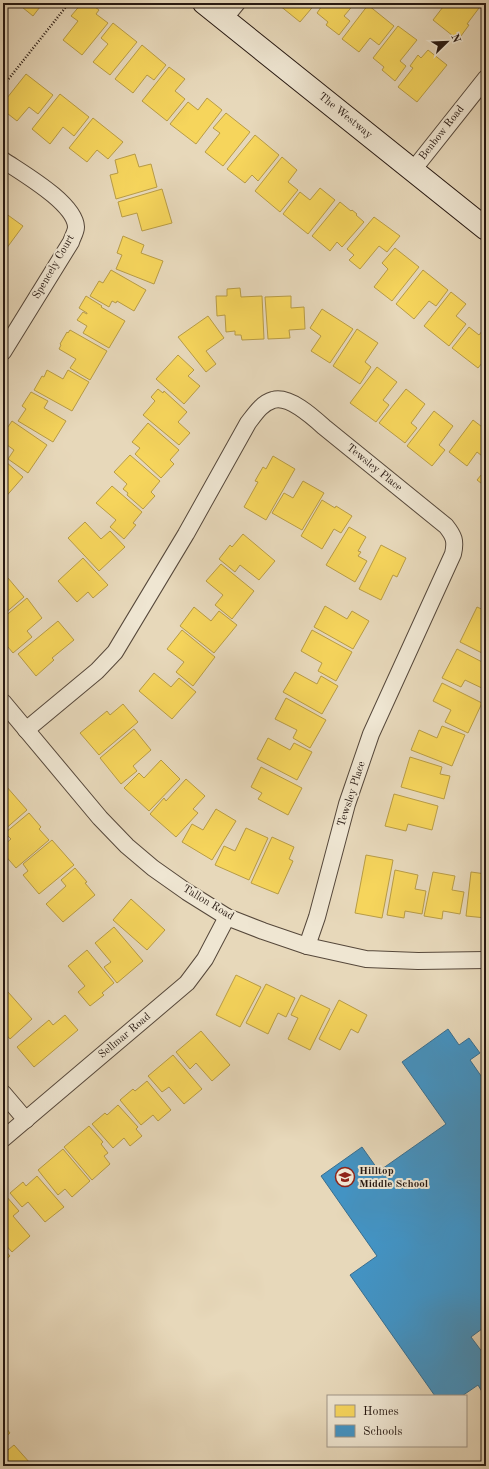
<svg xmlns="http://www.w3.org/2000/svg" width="489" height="1469" viewBox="0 0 489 1469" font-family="'Old Standard TT',serif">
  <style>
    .homes { fill: #f6d55c; stroke: #b89c46 }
    .schools { fill: #4393c3; stroke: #3a6e8e }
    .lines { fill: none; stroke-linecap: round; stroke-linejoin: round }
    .minor-casing { stroke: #56483b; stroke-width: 18 }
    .secondary-casing { stroke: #261811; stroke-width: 24 }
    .path { stroke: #261811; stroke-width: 2.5; stroke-dasharray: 1 2; stroke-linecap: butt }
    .minor { stroke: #efe6d2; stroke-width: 16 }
    .secondary { stroke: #efe6d2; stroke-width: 22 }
    .labels { text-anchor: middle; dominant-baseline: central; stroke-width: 4; stroke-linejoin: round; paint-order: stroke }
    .street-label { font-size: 11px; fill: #261811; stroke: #efe6d2 }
    .poi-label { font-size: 11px; font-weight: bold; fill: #261811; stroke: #efe6d2; text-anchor: start }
  </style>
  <rect width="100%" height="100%" fill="#e7d8ba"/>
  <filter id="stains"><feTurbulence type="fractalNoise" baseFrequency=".005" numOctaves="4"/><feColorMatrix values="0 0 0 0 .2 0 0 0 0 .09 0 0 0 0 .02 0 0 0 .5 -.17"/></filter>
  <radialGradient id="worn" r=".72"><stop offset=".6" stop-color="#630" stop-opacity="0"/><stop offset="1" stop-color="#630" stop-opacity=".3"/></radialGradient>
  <g class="homes">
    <polygon points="17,3 43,3 33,16"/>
    <polygon points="82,3 90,3 99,10 96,14 108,23 82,55 63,40 78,21 71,16"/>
    <polygon points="281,3 316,3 300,22 279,5"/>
    <polygon points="324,3 355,3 344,16 350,21 339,35 326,25 328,22 317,13"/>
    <polygon points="446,3 473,3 479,8 467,24 469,25 458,40 433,20"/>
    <polygon points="368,5 394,26 379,45 370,38 359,52 342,39"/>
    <polygon points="113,23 137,42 110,75 93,62 108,44 101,38"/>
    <polygon points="398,26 417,40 400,61 406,66 395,81 382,70 384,67 373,58"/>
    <polygon points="142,45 166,65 154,80 147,75 133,93 115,79"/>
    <polygon points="428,50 447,65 417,102 398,87 413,68 410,66 418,55 421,58"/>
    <polygon points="3,58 7,61 3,66"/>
    <polygon points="169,67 185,79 175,91 185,99 167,121 142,101"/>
    <polygon points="26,74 53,95 38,114 29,107 17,121 3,110 3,103"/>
    <polygon points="60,94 89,117 74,136 63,127 50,144 32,129"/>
    <polygon points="207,98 222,110 196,144 170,124 188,102 198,110"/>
    <polygon points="226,113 250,132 223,166 205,152 220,133 213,128"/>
    <polygon points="93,118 123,142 108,159 97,150 87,162 69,148"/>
    <polygon points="255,135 279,155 258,181 252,175 245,183 227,169"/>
    <polygon points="486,140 486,150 481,146"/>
    <polygon points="135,154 139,167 151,164 157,187 116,199 110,175 118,173 115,160"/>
    <polygon points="282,157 297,170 288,182 298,190 280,212 255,191"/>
    <polygon points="320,188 335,200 308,234 283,214 300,192 310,200"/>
    <polygon points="162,189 172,223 142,231 137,213 122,217 118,202"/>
    <polygon points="340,202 351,211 352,210 357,214 356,215 364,222 342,247 337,242 330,251 312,236"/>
    <polygon points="5,213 23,226 6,249 3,246 3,215"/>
    <polygon points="374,217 400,236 387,252 379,246 360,269 349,260 354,255 347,249"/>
    <polygon points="123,236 144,245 141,253 163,261 154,284 116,269 122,255 117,253"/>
    <polygon points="395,248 419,267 392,301 374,287 388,269 382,263"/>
    <polygon points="111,270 146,290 134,311 117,301 116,303 112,301 109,307 90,296 99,281 103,283"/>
    <polygon points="423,270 448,290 436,306 429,301 414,319 396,304"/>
    <polygon points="240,288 241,297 262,296 264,339 242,340 241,335 235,335 235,331 226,332 225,315 217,316 216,296 227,296 227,289"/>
    <polygon points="451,292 466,304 456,316 466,324 449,346 424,326"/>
    <polygon points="86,296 102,306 101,307 125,321 109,348 83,333 87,326 77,320 83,312 87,314 87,313 79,308"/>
    <polygon points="291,296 291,308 304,307 305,329 289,330 290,338 268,339 265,297"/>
    <polygon points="322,309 353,329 330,363 311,351 321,336 310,328"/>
    <polygon points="208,316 224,338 206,351 216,364 206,372 178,337"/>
    <polygon points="486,326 486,358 478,368 452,348 469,327 479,335"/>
    <polygon points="357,329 378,343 365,362 371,367 360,384 333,366"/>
    <polygon points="70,330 107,351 90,380 70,368 76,359 59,349 61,345 60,344 67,332 68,333"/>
    <polygon points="178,355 194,370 188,376 200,386 184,404 156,379"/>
    <polygon points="377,367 397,382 383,400 389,405 376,422 350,403"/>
    <polygon points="486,369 486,377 482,374"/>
    <polygon points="47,370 63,379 68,370 89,382 72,411 34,390 42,376 44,377"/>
    <polygon points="158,389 163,393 164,391 187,412 178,422 190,433 179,445 143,415 155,401 151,397"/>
    <polygon points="406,389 425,404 411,423 417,428 405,443 379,423"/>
    <polygon points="31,392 48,401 44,408 66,421 53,442 18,421 26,409 22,406"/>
    <polygon points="434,411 453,426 439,445 445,450 432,466 407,446"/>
    <polygon points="473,420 486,430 486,459 477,452 467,466 449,452"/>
    <polygon points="12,421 47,445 28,473 8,459 14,450 3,442 3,434"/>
    <polygon points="148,423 179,450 170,460 174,464 161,478 135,454 140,448 132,442"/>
    <polygon points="130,455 160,481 151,492 155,496 143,509 127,495 128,493 123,489 127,484 114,472"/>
    <polygon points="273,456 295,469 266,520 244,507 258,482 255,481 263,467 266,469"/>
    <polygon points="5,461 23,477 3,500 3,463"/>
    <polygon points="486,469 486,487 477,480"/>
    <polygon points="303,481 324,493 302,530 272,513 284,493 293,498"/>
    <polygon points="112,486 142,512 133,523 136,525 124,539 110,527 116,520 96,503"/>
    <polygon points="322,500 335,508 336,506 352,516 341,533 334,529 322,549 301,536"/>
    <polygon points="85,522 101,539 110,531 125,547 99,571 68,538"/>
    <polygon points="349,527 366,537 358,551 361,552 358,556 367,561 355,582 326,565"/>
    <polygon points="243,534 275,561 259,580 240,565 235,572 219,559 230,545 232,547"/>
    <polygon points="381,545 406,558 397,577 393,575 381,600 359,589"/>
    <polygon points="83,558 108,585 93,598 88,592 77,602 58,581"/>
    <polygon points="221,564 254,591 232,619 215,605 223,595 206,581"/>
    <polygon points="8,578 24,597 3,615 3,583"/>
    <polygon points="27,598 42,618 27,631 32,637 13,653 3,641 3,618"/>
    <polygon points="325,606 347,619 352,611 369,621 353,649 314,627"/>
    <polygon points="194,607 211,621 219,611 237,625 214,653 180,626"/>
    <polygon points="477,607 486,611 486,655 460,642"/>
    <polygon points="58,621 74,640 52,658 54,660 36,676 18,654"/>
    <polygon points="182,630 215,657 193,686 176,672 184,662 167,649"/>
    <polygon points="312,630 352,652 336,681 318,671 322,663 301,651"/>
    <polygon points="457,649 486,664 486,690 465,680 461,687 442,678"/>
    <polygon points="295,672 317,684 321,676 338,686 322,714 283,692"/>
    <polygon points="154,673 171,687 179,678 196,692 172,719 139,691"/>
    <polygon points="442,683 482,703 468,733 445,722 451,710 433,701"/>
    <polygon points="286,698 326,720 310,748 293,738 297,730 275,719"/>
    <polygon points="123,704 138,722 99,755 80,733 107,711 110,715"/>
    <polygon points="442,726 465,735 452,766 411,750 419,730 437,738"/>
    <polygon points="134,729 151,750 133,766 137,771 121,784 100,758"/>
    <polygon points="268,738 290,750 294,743 312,752 297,780 257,759"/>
    <polygon points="410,757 442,767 440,774 450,776 444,799 401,787"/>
    <polygon points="161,760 180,779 149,811 124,788 139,773 144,778"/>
    <polygon points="261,767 302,788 288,815 258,799 262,793 251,787"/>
    <polygon points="186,779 205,796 193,809 198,813 176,837 150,814 164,798 166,801"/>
    <polygon points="6,786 27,810 3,831 3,788"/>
    <polygon points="394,794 438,806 432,830 408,824 406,831 385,826"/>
    <polygon points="216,809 236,821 212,860 182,842 192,824 203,830"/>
    <polygon points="29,813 41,827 39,829 49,840 16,868 3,853 3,846 11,839 5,833"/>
    <polygon points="246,828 268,838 249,880 215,865 224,846 235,851"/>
    <polygon points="272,837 294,847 289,859 293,861 278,894 251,883"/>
    <polygon points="52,840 74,865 39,894 23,875 28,871 23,864"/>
    <polygon points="366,855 393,860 382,918 355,913"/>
    <polygon points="75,868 87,882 85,883 95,895 63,922 46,904 66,886 61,880"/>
    <polygon points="395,870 418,875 415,889 426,891 422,914 405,911 404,918 387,915"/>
    <polygon points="433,872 455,876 452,890 464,892 460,914 443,911 442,919 424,916"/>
    <polygon points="471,872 486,874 486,918 466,916"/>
    <polygon points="131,899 165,930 147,950 113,920"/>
    <polygon points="114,927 143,961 117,983 104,967 111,962 95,943"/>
    <polygon points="87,950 114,983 102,993 104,995 90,1006 78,992 85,986 68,966"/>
    <polygon points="236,975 261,987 240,1027 216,1015"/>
    <polygon points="266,984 295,998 286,1017 278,1013 268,1034 246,1023"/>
    <polygon points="8,992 32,1019 10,1039 3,1031 3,996"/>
    <polygon points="301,995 330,1009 310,1050 288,1039 298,1018 291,1015"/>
    <polygon points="339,1000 367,1015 358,1033 351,1029 340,1050 319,1039"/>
    <polygon points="65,1015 78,1030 34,1067 17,1047 49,1020 53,1025"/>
    <polygon points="201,1031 230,1065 212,1081 196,1063 190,1069 176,1052"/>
    <polygon points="173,1055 202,1089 184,1104 169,1087 162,1092 148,1076"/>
    <polygon points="147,1081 171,1110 158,1121 153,1115 141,1125 120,1100 133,1089 135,1091"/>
    <polygon points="118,1105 138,1127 136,1129 142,1136 130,1146 124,1138 113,1148 92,1124 105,1113 107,1115"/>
    <polygon points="89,1126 103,1142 101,1144 108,1153 104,1156 110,1164 92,1180 64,1147"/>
    <polygon points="63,1149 90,1181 72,1197 65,1189 58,1195 38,1170"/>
    <polygon points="37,1176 64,1207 45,1222 28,1202 22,1207 10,1193 23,1182 26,1186"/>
    <polygon points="6,1196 19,1211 13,1216 30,1236 12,1252 3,1242 3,1199"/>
    <polygon points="3,1248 10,1256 3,1262"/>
    <polygon points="3,1424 10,1433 3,1439"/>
    <polygon points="14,1445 30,1463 26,1466 3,1466 3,1454"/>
  </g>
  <polygon class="schools" points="448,1029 459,1045 469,1038 480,1053 470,1060 486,1083 486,1326 471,1337 486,1357 486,1394 484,1395 478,1385 462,1396 435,1396 350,1275 377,1256 321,1176 362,1147 379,1171 446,1124 402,1062"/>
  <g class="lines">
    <defs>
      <g id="minor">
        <polyline points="224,19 237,3"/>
        <path d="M3,160C22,173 75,203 76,227C76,232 72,238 71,242L3,352"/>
        <polyline points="413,170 486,78"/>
        <polyline points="3,702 100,818 127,846 153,868 187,892 227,917 263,931 307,946 366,959 418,961 486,960"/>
        <path d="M26,730L97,671L115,652L186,534L248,423C255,414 262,403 273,400C289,395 313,417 324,427L446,526C454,536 456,541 453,554L371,734L347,804L317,917L307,946"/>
        <polyline points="3,1093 26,1120"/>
        <polyline points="3,1139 187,983 205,959 227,917"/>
      </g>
      <polyline id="secondary" points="204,3 486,229"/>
    </defs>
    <use href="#minor" class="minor-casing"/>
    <use href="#secondary" class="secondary-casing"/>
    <polyline class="path" points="3,86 69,3"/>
    <use href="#minor" class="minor"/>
    <use href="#secondary" class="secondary"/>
  </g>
  <defs>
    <symbol id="school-ring" viewBox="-11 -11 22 22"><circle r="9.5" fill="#efe6d2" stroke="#8f2418" stroke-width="1.5"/><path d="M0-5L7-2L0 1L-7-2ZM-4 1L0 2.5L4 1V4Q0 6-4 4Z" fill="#8f2418"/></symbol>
  </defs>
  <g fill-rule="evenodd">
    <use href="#school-ring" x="334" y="1166" width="22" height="22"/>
  </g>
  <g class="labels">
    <g class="street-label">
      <text transform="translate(345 116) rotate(39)">The Westway</text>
      <text transform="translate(442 133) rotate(-52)">Benbow Road</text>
      <text transform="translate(54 267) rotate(-60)">Spencely Court</text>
      <text transform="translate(374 468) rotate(39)">Tewsley Place</text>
      <text transform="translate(352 794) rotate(-72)">Tewsley Place</text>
      <text transform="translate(208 903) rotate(31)">Tallon Road</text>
      <text transform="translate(125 1036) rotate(-40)">Sellmar Road</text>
    </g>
    <g class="poi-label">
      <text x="359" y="1171">Hilltop<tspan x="359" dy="13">Middle School</tspan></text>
    </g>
  </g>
  <rect width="489" height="1469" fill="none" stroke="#e7d8ba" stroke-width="16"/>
  <rect x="4" y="4" width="481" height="1461" fill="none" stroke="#261811" stroke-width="2"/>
  <rect x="8" y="8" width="473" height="1453" fill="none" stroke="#261811"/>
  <rect x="327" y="1395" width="140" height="52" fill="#efe6d2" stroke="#9f9485"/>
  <rect x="335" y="1405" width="20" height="12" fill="#f6d55c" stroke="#9f9485"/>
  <text x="363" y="1415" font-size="12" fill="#261811">Homes</text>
  <rect x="335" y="1425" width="20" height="12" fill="#4393c3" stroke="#9f9485"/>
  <text x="363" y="1435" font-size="12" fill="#261811">Schools</text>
  <g transform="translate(447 42) rotate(67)" stroke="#efe6d2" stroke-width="3" paint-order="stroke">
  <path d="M0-3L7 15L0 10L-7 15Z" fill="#261811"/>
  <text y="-6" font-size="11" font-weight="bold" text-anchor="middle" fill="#261811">N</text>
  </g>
  <rect width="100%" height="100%" filter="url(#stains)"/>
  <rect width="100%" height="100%" fill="url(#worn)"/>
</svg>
